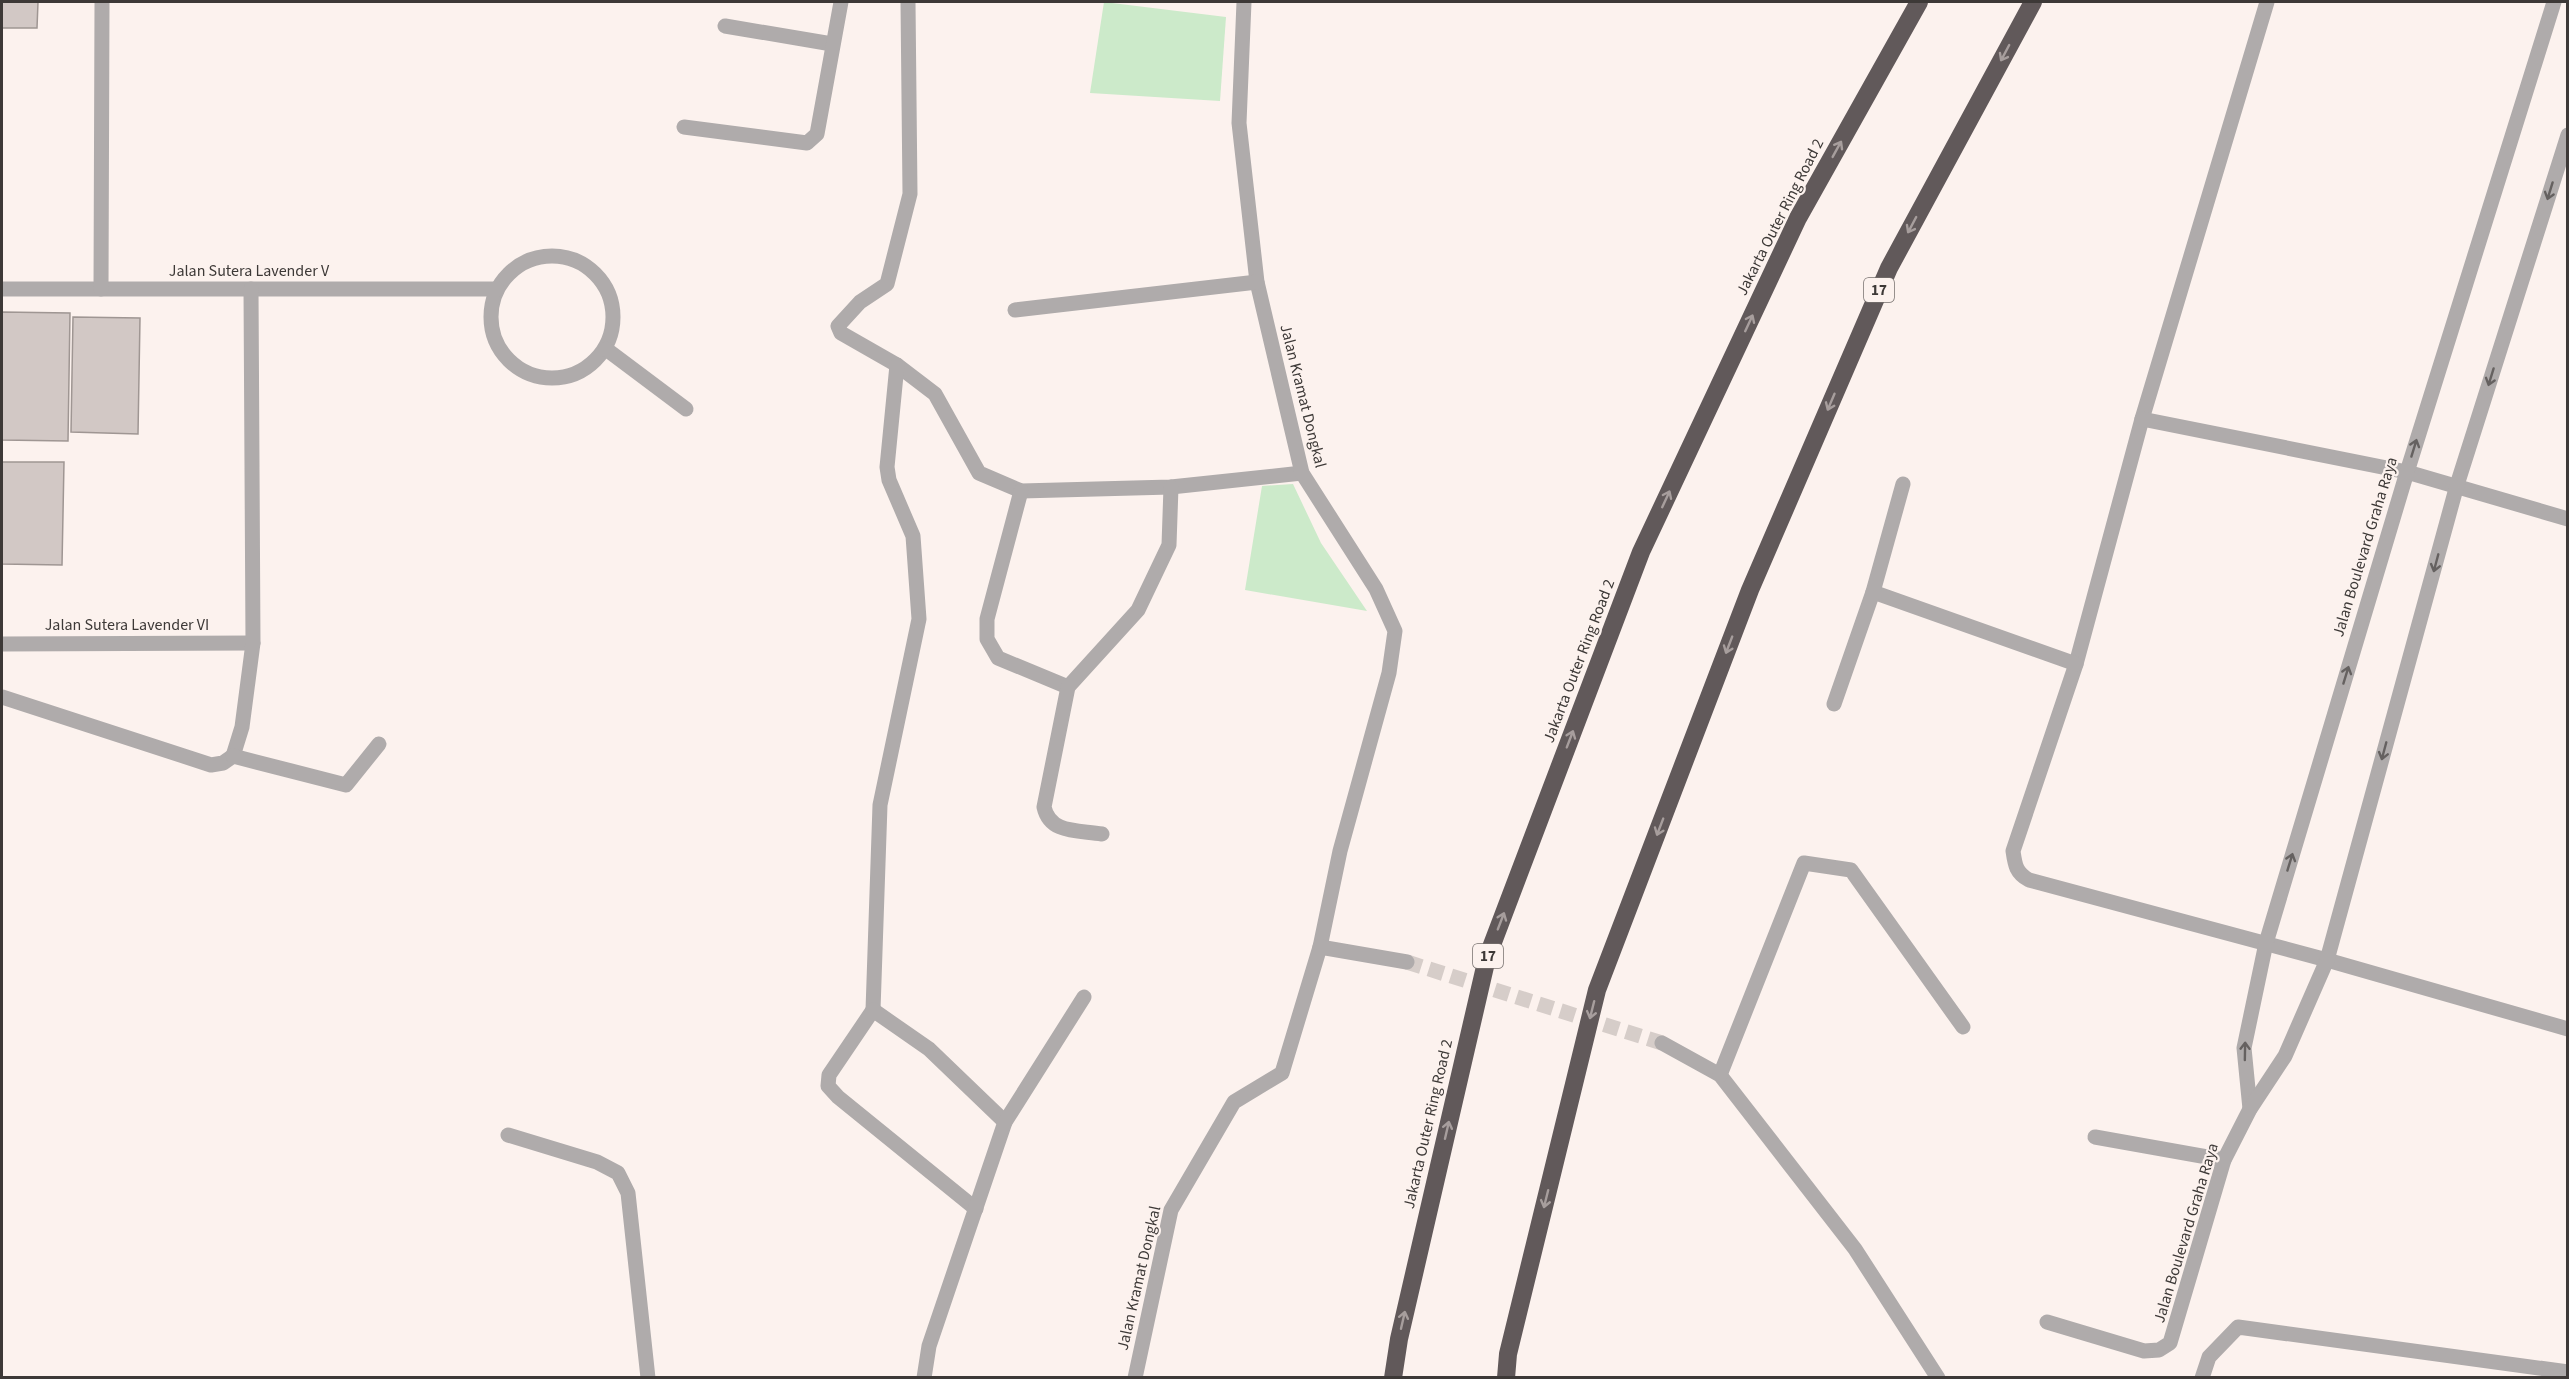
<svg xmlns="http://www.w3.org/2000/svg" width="2569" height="1379" viewBox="0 0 2569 1379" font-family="'Source Sans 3',sans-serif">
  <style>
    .green { fill: #cceaca }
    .building { fill: #d2c8c5; stroke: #9f9693; stroke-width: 1.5 }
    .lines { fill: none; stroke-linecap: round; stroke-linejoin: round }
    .street-tunnel { stroke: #d6cdc9; stroke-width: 15; stroke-dasharray: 15 8; stroke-linecap: butt }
    .street { stroke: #afabab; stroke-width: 15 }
    .highway { stroke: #61595a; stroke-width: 18 }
    .oneway { stroke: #a79e9d }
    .oneway2 { stroke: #656160 }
    .labels { text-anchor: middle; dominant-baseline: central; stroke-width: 4.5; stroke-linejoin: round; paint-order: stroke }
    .shield { fill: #fcf2ee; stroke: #76706e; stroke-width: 1.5 }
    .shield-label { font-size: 15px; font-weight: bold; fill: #3d3937 }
    .street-label { font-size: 16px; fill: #3d3937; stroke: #fcf2ee }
  </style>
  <rect width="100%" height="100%" fill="#fcf2ee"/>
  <g class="green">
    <polygon points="1104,2 1226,17 1220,101 1090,93"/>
    <polygon points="1293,484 1321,543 1367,611 1245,590 1262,486"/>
  </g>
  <g class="building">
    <polygon points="2,2 38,2 37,28 2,28"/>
    <polygon points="2,312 70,313 68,441 2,440"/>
    <polygon points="73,317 140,318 138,434 71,432"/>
    <polygon points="2,462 64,462 62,565 2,564"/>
  </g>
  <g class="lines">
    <polyline class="street-tunnel" points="1407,962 1662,1043"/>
    <g class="street">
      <polyline points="908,2 910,194 887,284 860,302 838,326 841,333 897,365 935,394 979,473 1021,491 1171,487 1302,473"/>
      <polyline points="1244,2 1239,123 1257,282 1302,473 1376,589 1395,631 1389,673 1340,851 1320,947"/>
      <path d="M2267,2L2142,419L2076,664L2013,851C2015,865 2016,873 2029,880L2327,960L2568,1029"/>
      <polyline points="725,26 832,44"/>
      <polyline points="684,127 807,143 817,134 841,2"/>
      <circle cx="552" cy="317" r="61"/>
      <polyline points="2,289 497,289"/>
      <polyline points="101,289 102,2"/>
      <polyline points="1015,310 1257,282"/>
      <polyline points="606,349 686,409"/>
      <polyline points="2142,419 2407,472 2568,519"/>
      <polyline points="1021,491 987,619 987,639 998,658 1068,687"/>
      <polyline points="1873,592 2076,664"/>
      <polyline points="2,644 253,643"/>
      <polyline points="2,697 211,765 223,763 233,756"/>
      <polyline points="1834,704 1873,592 1903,484"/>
      <polyline points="233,756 242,727 253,643 251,289"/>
      <polyline points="233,756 346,785 379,744"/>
      <path d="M1102,834C1078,830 1050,834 1044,807L1068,687L1138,610L1169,545L1171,487"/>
      <polyline points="873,1010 880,805 919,619 913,536 889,480 887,467 897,365"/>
      <polyline points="1662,1043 1720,1075 1855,1249 1938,1378"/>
      <polyline points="1720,1075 1804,863 1851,870 1963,1027"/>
      <polyline points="2250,1109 2244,1048 2266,943 2407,472 2554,2"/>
      <polyline points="508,1135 597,1162 618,1173 628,1193 648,1378"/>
      <polyline points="2095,1137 2224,1160"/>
      <polyline points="976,1209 838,1097 828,1086 829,1075 873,1010 929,1049 1005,1122"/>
      <polyline points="2047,1322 2144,1351 2159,1350 2170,1343 2224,1160 2250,1109 2285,1056 2327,960 2457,485 2568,135"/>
      <polyline points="924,1378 929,1346 1005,1122 1084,997"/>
      <polyline points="1135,1378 1171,1210 1234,1102 1282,1073 1320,947 1407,962"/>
      <polyline points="2202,1378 2209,1357 2238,1327 2568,1372"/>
    </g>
    <g class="highway">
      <polyline points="1393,1378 1399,1339 1487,958 1641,552 1798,218 1919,2"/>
      <polyline points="1506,1378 1508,1354 1597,990 1750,590 1889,268 2033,2"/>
    </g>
  </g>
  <defs><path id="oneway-shaft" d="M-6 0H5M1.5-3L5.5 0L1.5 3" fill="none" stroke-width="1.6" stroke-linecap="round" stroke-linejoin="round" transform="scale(1.5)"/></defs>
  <g class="oneway">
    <use href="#oneway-shaft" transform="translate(2005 53) rotate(118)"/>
    <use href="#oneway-shaft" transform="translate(1837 149) rotate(-61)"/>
    <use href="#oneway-shaft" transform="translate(1912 225) rotate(118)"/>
    <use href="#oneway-shaft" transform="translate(1749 323) rotate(-65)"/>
    <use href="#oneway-shaft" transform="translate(1831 402) rotate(113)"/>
    <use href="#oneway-shaft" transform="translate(1666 499) rotate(-65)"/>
    <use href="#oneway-shaft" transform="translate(1729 645) rotate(111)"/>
    <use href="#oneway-shaft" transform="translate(1570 739) rotate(-69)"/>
    <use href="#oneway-shaft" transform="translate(1660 827) rotate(111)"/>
    <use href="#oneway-shaft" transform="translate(1501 921) rotate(-69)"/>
    <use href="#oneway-shaft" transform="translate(1592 1010) rotate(104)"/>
    <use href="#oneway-shaft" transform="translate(1447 1130) rotate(-77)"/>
    <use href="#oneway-shaft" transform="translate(1546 1199) rotate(104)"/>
    <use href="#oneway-shaft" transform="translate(1403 1320) rotate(-77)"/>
  </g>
  <g class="oneway2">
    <use href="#oneway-shaft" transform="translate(2550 191) rotate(107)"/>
    <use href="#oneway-shaft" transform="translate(2491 377) rotate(107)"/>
    <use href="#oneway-shaft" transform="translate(2414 448) rotate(-73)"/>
    <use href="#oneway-shaft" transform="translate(2436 563) rotate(105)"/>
    <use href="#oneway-shaft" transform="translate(2346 675) rotate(-73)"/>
    <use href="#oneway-shaft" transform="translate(2384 751) rotate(105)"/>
    <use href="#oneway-shaft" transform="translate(2290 862) rotate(-73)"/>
    <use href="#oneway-shaft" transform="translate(2245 1051) rotate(-89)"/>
  </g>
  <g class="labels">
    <g class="shield">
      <rect x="1864" y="278" width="30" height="24" rx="4.5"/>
      <rect x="1473" y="944" width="30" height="24" rx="4.5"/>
    </g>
    <g class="shield-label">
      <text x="1879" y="290">17</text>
      <text x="1488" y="956">17</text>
    </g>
    <g class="street-label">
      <text transform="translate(1780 217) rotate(-63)">Jakarta Outer Ring Road 2</text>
      <text x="249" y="271">Jalan Sutera Lavender V</text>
      <text transform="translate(1303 396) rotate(76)">Jalan Kramat Dongkal</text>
      <text transform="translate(2365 547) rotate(-73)">Jalan Boulevard Graha Raya</text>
      <text x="127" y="625">Jalan Sutera Lavender VI</text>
      <text transform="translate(1579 661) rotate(-69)">Jakarta Outer Ring Road 2</text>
      <text transform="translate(1428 1124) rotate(-77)">Jakarta Outer Ring Road 2</text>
      <text transform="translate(2186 1233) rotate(-73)">Jalan Boulevard Graha Raya</text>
      <text transform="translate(1139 1278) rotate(-77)">Jalan Kramat Dongkal</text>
    </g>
  </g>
  <rect width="2569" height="1379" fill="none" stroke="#3d3937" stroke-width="6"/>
</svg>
